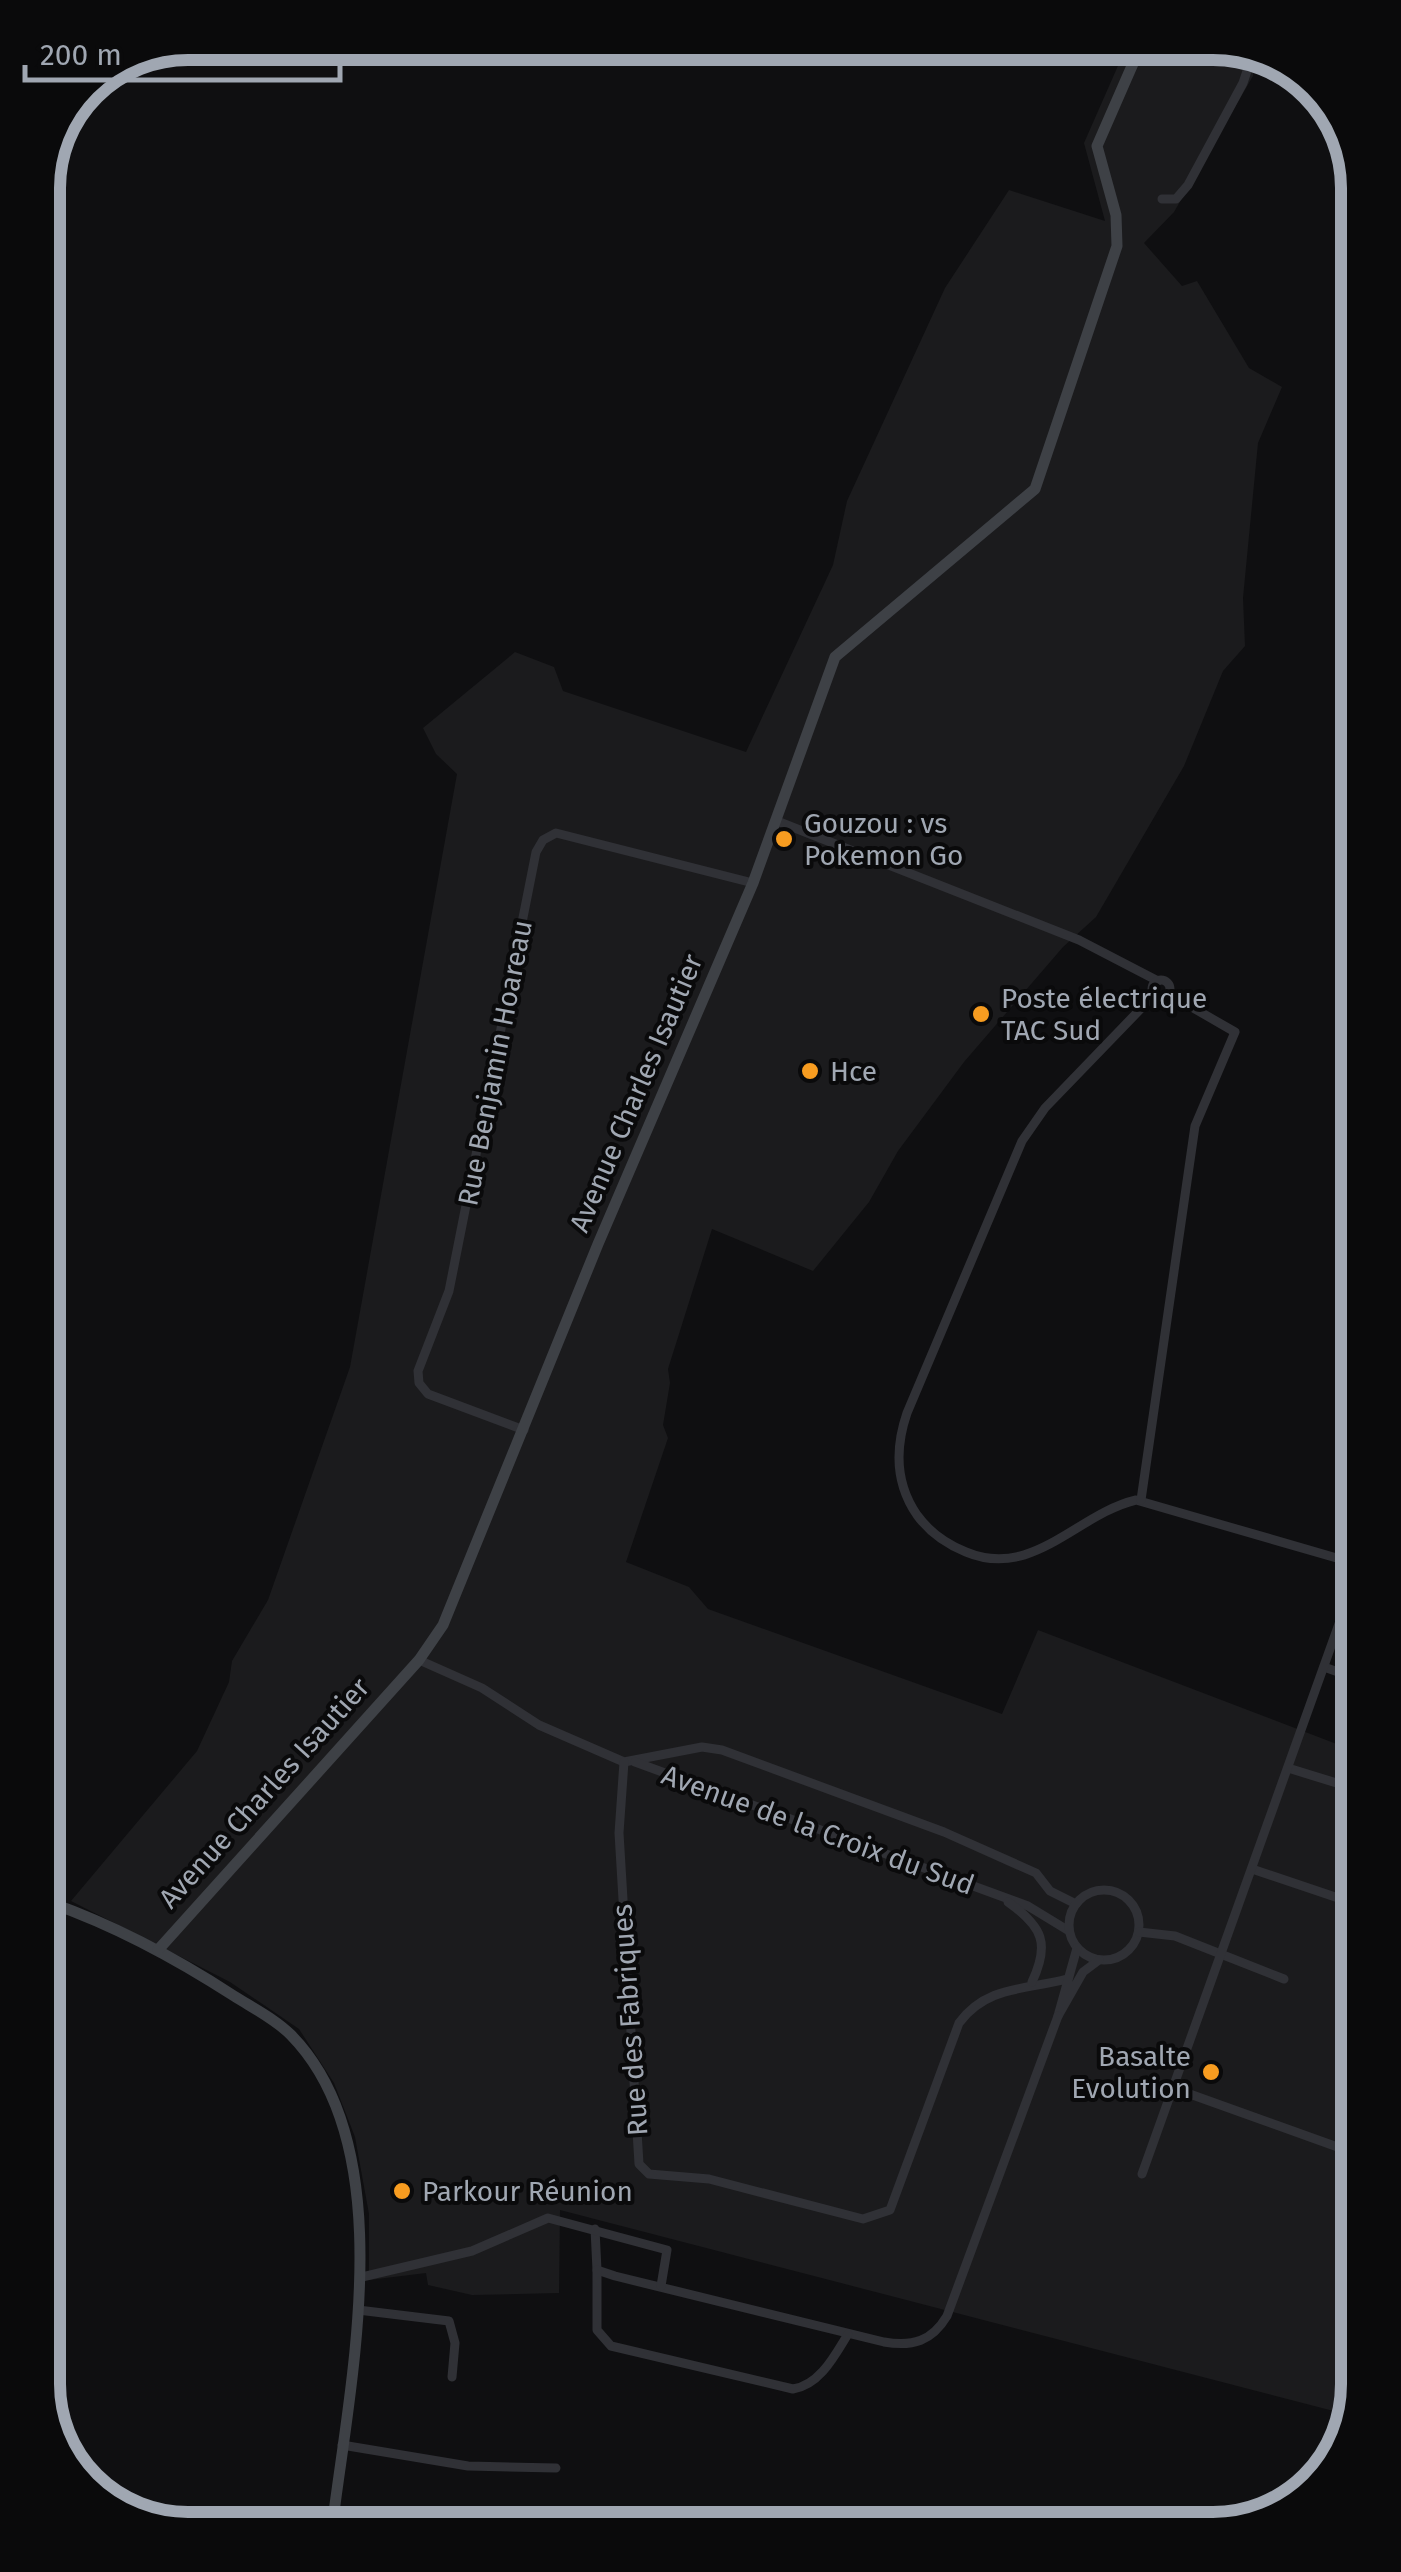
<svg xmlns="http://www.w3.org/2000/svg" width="1401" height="2572" viewBox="0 0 1401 2572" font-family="'Fira Sans',sans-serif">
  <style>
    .built { fill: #1b1b1d }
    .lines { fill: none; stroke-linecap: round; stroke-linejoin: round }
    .street { stroke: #303136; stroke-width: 9 }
    .secondary { stroke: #3e4146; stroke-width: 11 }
    .poi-dot { fill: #f79c20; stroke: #0a0a0b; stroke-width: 4 }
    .labels { text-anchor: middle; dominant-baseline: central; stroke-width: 8; stroke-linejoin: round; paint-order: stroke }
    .poi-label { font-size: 28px; fill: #a0a7b2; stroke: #0a0a0b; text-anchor: start }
    .street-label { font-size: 28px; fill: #a0a7b2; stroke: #0a0a0b }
    .rim { fill: none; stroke: #a0a7b2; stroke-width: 12 }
  </style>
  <rect width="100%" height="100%" fill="#0f0f11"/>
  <polygon class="built" points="1128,43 1223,43 1257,55 1253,76 1174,212 1144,243 1182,286 1197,281 1249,368 1282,387 1258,443 1243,598 1245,646 1223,671 1184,766 1096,917 1063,947 964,1062 898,1151 869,1202 813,1271 712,1229 668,1369 670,1383 663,1425 668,1438 626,1562 689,1587 708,1609 1002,1714 1038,1630 1355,1751 1358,2384 1349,2415 560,2210 559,2293 472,2295 428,2285 426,2273 369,2280 369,2214 355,2137 334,2083 299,2029 230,1982 71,1901 197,1751 229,1682 232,1661 268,1600 350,1367 457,774 436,754 423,728 515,652 554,667 563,691 746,752 833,565 847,501 945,288 1009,190 1105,221 1084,143"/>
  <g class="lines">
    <g class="street">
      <polyline points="1162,199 1176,199 1188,185 1243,83 1253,53"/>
      <polyline points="777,821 1079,940 1158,981"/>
      <circle cx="1161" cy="989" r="9"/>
      <path d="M1154,995L1045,1108L1022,1141L907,1413C895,1448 895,1483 917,1515C930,1533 946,1544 966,1552C1033,1580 1077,1514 1136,1500L1354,1563"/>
      <polyline points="524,1430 428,1394 419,1383 418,1371 449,1291 536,852 543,840 556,833 753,883"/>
      <polyline points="1141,1500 1195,1126 1235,1032 1169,994"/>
      <polyline points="419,1660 482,1688 539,1725 624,1762 702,1747 722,1750 944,1832 1036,1873 1050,1891 1076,1904"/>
      <polyline points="1324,1667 1355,1678"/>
      <path d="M624,1762L619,1833L639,2164L649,2174L709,2179L863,2219L890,2210L959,2023C987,1985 1027,1990 1067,1979"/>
      <polyline points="635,1762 1028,1906 1069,1931"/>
      <polyline points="1288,1768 1356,1789"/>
      <polyline points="1252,1869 1356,1904"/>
      <circle cx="1104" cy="1925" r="35"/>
      <path d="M1008,1902C1043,1927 1050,1944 1032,1982"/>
      <polyline points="1139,1932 1175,1936 1284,1979"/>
      <polyline points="1077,1948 1058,2016 1083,1972 1099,1960"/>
      <polyline points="1173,2088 1357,2154"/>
      <polyline points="1142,2174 1354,1582"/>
      <path d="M595,2229L597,2270L615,2276L884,2342C913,2347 932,2341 947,2316L1058,2016"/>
      <path d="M597,2270V2330L611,2346L793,2389C820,2385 835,2355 848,2334"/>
      <polyline points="362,2277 472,2251 548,2218 667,2250 661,2286"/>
      <polyline points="358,2310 449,2321 455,2343 452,2377"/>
      <polyline points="342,2445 468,2466 556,2468"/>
    </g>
    <g class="secondary">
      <path d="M51,1903C116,1926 177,1959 234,1996C253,2008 275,2019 291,2035C403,2149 349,2386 332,2528"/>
      <polyline points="158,1950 419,1660 443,1625 598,1244 753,883 835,657 1035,489 1117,246 1116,215 1097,146 1142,43"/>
    </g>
  </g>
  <g class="poi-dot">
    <circle cx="784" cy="839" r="10"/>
    <circle cx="981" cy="1014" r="10"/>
    <circle cx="810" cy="1071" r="10"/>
    <circle cx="1211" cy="2072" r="10"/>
    <circle cx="402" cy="2191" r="10"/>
  </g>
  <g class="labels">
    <g class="poi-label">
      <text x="804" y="823">Gouzou : vs<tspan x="804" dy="32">Pokemon Go</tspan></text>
      <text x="1001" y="998">Poste électrique<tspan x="1001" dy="32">TAC Sud</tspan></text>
      <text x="830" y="1071">Hce</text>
      <text x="1191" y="2056" text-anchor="end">Basalte<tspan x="1191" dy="32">Evolution</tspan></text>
      <text x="422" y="2191">Parkour Réunion</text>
    </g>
    <g class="street-label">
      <text transform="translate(495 1063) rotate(-79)">Rue Benjamin Hoareau</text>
      <text transform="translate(636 1093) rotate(-67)">Avenue Charles Isautier</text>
      <text transform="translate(264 1793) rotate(-48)">Avenue Charles Isautier</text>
      <text transform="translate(818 1830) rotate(20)">Avenue de la Croix du Sud</text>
      <text transform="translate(630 2020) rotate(-94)">Rue des Fabriques</text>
    </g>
  </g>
  <path d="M0 0H1401V2572H0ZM188 60H1213A128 128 0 0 1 1341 188V2384A128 128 0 0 1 1213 2512H188A128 128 0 0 1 60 2384V188A128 128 0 0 1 188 60Z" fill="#0a0a0b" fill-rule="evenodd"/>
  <path class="rim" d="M188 60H1213A128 128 0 0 1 1341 188V2384A128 128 0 0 1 1213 2512H188A128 128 0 0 1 60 2384V188A128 128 0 0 1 188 60Z"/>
  <path d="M25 65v15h315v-15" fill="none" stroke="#a0a7b2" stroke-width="5"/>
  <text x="40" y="65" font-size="30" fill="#a0a7b2" stroke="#0a0a0b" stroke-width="8" paint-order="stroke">200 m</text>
</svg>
